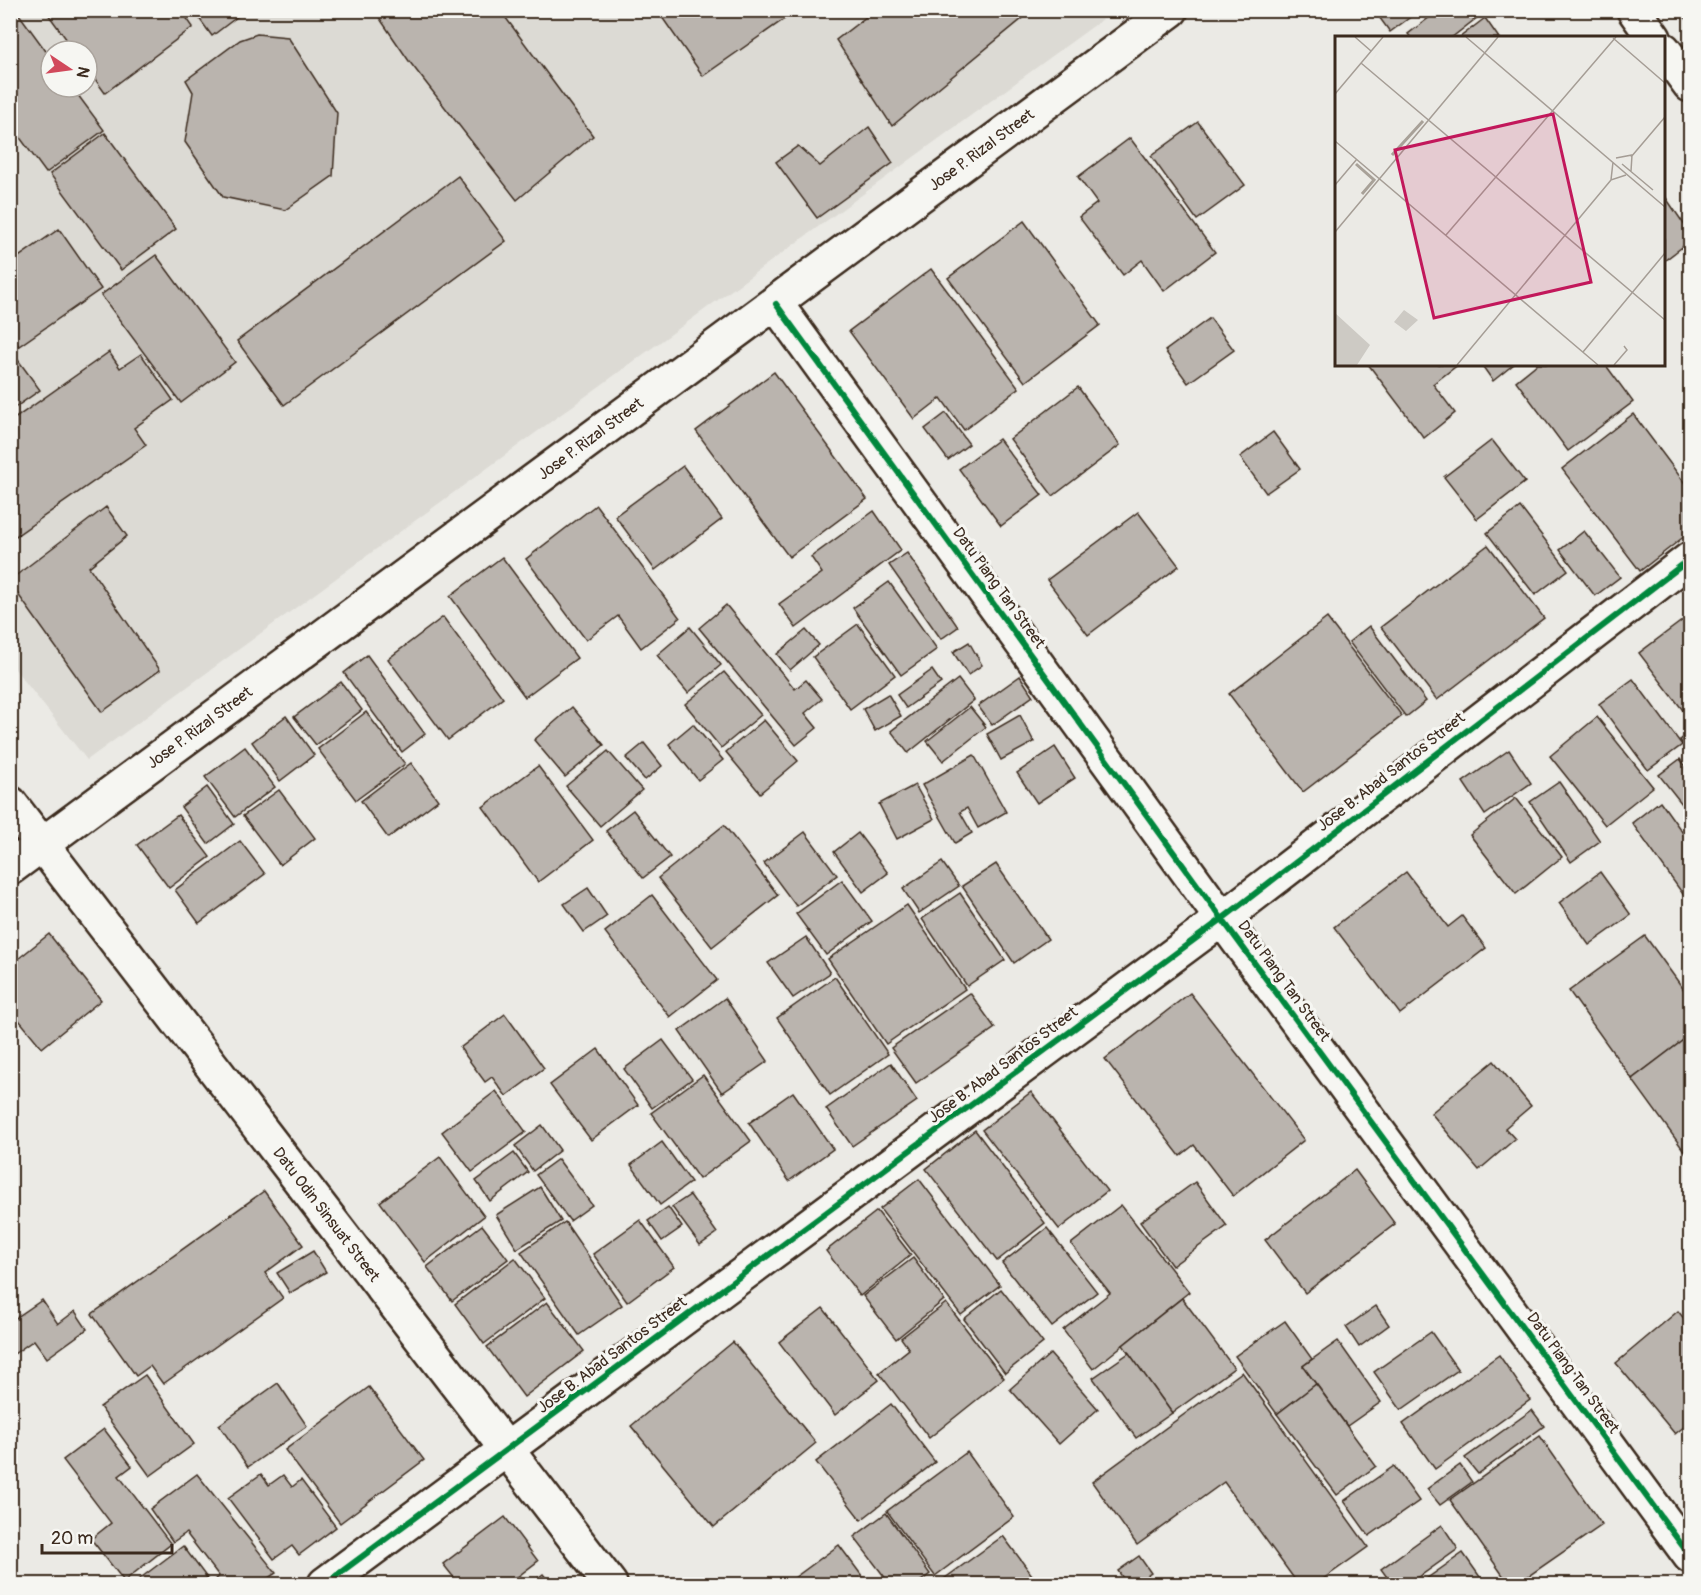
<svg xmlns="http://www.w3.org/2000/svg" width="1701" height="1595" viewBox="0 0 1701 1595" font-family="Pangolin,sans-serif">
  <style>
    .built { fill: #dcdad4; fill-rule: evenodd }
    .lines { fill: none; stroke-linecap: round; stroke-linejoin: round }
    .stream { stroke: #7c7167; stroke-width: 14 }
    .building { fill: #bab4ae; stroke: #3b2a1e; stroke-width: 1.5 }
    .street-casing { stroke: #3b2a1e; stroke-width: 38 }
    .secondary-casing { stroke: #3b2a1e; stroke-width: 38 }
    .street { stroke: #f6f6f2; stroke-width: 33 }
    .secondary { stroke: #f6f6f2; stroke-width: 33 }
    .cycleway-casing { stroke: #f6f6f2; stroke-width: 10 }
    .cycleway { stroke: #00873e; stroke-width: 6 }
    .labels { text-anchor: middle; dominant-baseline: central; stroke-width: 6; stroke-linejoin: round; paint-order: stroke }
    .street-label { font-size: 16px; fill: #3b2a1e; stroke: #f6f6f2 }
    .inset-river { fill: none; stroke: #a8a198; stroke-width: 3 }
    .inset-road { fill: none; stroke: #a59d95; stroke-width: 1.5 }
    .view { fill: #c2185b; fill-opacity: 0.15; stroke: #c2185b; stroke-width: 3 }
    .inset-edge { fill: none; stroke: #3b2a1e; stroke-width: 3 }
  </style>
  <rect width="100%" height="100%" fill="#ebeae5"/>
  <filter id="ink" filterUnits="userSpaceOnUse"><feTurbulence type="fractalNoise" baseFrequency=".0167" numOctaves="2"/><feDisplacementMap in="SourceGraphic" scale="12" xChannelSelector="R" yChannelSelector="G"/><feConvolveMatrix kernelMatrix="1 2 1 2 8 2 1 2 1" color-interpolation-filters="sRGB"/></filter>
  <g filter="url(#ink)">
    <path class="built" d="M11,11H1114L87,760L11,664ZM51,51H87V87H51Z"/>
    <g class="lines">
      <polyline class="stream" points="1688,10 1690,14"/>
    </g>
    <g class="building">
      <polygon points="10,10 16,10 51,58 51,87 72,87 104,130 46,173 10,124"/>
      <polygon points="45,10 181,10 193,27 105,93 87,68 87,51 75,51"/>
      <polygon points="193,10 246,10 212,36"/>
      <polygon points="374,10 500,10 593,136 517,200 409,61"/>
      <polygon points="657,10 786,10 790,15 703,76"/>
      <polygon points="875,10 1033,10 892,126 836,40"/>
      <polygon points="1374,10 1420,10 1390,32"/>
      <polygon points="1439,10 1487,10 1451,38 1411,38 1408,34"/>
      <polygon points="1485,18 1499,38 1459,38"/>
      <polygon points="257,34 288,37 337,113 333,176 285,210 223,197 185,142 193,92 186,80 240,40"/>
      <polygon points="1198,122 1245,185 1197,220 1151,156"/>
      <polygon points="869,127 893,163 817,218 776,162 798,146 820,166"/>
      <polygon points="105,133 176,229 121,270 50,174"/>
      <polygon points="1130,138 1215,252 1164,291 1142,260 1123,275 1079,217 1097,203 1078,177"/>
      <polygon points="458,176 506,241 284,405 237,341"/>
      <polygon points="1664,195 1690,233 1690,241 1664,261"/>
      <polygon points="1024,221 1100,325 1025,382 948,278"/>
      <polygon points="59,229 101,289 19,346 10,335 10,263"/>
      <polygon points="156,255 235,362 181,403 101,295"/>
      <polygon points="931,269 1019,388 964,430 941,398 914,419 849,331"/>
      <polygon points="1210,318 1234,350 1188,383 1165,351"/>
      <polygon points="10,349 40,390 10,411"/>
      <polygon points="109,352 120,368 141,354 173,400 134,428 146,445 10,540 10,422"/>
      <polygon points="1368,364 1459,364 1433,384 1455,413 1424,438"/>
      <polygon points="1481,364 1514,364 1493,381"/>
      <polygon points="1537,364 1605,364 1633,402 1568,451 1516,381"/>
      <polygon points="774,372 867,499 789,557 696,431"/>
      <polygon points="1078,387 1120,445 1053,496 1010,439"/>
      <polygon points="946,413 969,444 948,460 925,429"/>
      <polygon points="1633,414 1690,490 1690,532 1640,571 1562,469"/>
      <polygon points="1273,432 1300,469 1266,493 1240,457"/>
      <polygon points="999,439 1042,495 1001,526 959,469"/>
      <polygon points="1492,440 1525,482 1477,519 1444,477"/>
      <polygon points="683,466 722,519 655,570 615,516"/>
      <polygon points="596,505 680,618 641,648 618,616 586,640 526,559"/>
      <polygon points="106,507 127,536 89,567 160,670 102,712 10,583 10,580"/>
      <polygon points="1520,507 1568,570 1535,595 1487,533"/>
      <polygon points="874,511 901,550 796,628 779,604 822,573 811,557"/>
      <polygon points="1138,512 1179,566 1088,635 1047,580"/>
      <polygon points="1584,531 1620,577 1595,596 1560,550"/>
      <polygon points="1488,545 1544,618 1437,700 1381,627"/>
      <polygon points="907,553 958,627 941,639 889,565"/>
      <polygon points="502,557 577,658 525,697 450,596"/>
      <polygon points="889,582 937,649 901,675 853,608"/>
      <polygon points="726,605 795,689 806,680 822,699 805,713 817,728 796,745 699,628"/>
      <polygon points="443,617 503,698 448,740 388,659"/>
      <polygon points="1687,617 1690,622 1690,709 1685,713 1639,653"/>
      <polygon points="1327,618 1402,716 1303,792 1229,694"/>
      <polygon points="858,624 895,675 850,709 813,657"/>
      <polygon points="1369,626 1426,701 1406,717 1349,642"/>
      <polygon points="690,627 721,665 688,693 657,655"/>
      <polygon points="806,630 819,645 790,670 777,654"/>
      <polygon points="969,642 982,665 968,675 953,652"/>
      <polygon points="367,655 425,734 402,752 344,673"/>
      <polygon points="932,670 941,683 906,708 897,695"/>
      <polygon points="724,672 761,715 721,748 685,704"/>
      <polygon points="1020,676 1033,696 992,725 978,706"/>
      <polygon points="958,679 974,700 908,753 891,731"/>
      <polygon points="1633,679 1682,745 1648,770 1599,704"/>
      <polygon points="341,682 362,710 316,745 294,717"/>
      <polygon points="888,694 901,716 875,731 863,709"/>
      <polygon points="572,707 604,745 565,777 534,740"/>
      <polygon points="970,707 986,727 943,761 927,741"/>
      <polygon points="366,712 405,764 356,800 318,749"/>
      <polygon points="1020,715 1034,742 1001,760 987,734"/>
      <polygon points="286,716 314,755 280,781 252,742"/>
      <polygon points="1597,717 1653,787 1605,825 1550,756"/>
      <polygon points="764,720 798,761 760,793 726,752"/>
      <polygon points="693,724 723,760 698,780 669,744"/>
      <polygon points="1690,733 1690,756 1680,740"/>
      <polygon points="644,743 662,766 645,780 626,758"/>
      <polygon points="245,747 275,787 235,817 205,777"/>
      <polygon points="1055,747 1075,778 1037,803 1017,773"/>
      <polygon points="1509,750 1531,783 1485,815 1463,782"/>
      <polygon points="608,751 642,790 600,826 566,786"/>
      <polygon points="974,755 1006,812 978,828 967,808 960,812 972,833 955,843 922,785"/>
      <polygon points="1680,759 1690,772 1690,814 1659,775"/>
      <polygon points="411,763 438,800 388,838 361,801"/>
      <polygon points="538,766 593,840 538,882 483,807"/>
      <polygon points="1559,782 1600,841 1571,862 1530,802"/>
      <polygon points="915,785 934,819 897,839 879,804"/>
      <polygon points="207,787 234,824 208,844 181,807"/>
      <polygon points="279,790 315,838 280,865 243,816"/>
      <polygon points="1516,798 1562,857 1516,894 1470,835"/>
      <polygon points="1660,801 1690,843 1690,904 1632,823"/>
      <polygon points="633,810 670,857 643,878 606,831"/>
      <polygon points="178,815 210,857 169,888 137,845"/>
      <polygon points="724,825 778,895 712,947 658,878"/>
      <polygon points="805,832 837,875 796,906 764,863"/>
      <polygon points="858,833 888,873 863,892 834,852"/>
      <polygon points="240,841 265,874 199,923 175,890"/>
      <polygon points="942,862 959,886 919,913 903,889"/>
      <polygon points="996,864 1048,939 1014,963 962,886"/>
      <polygon points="1406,872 1448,927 1462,916 1486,948 1400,1014 1334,927"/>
      <polygon points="1600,872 1631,915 1589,945 1559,903"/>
      <polygon points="842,880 872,921 826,955 796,914"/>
      <polygon points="588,888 607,916 584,932 564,904"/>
      <polygon points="960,893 1005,960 967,986 922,919"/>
      <polygon points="652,895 717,980 670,1017 605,932"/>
      <polygon points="907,905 965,989 886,1044 828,959"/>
      <polygon points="49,934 101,1000 42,1048 10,1009 10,960 13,963"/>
      <polygon points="1645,936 1690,998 1690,1035 1632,1079 1569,991"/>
      <polygon points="806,937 830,973 793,998 768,963"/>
      <polygon points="835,977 888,1054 830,1095 777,1018"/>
      <polygon points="970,993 995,1028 916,1083 891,1048"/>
      <polygon points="1190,993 1304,1140 1233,1196 1194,1145 1180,1156 1105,1059"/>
      <polygon points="725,998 768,1061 722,1093 679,1031"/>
      <polygon points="505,1014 544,1068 506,1096 492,1077 485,1082 460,1048"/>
      <polygon points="1690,1035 1690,1159 1632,1079"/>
      <polygon points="663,1040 692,1079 652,1108 624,1069"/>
      <polygon points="598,1049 638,1105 591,1140 550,1085"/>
      <polygon points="1494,1061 1531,1106 1505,1128 1515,1139 1479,1170 1431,1113"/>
      <polygon points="891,1063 917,1101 852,1146 826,1109"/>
      <polygon points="703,1075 751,1141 699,1179 651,1113"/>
      <polygon points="496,1091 526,1132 472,1172 442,1132"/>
      <polygon points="793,1092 833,1149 789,1181 749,1123"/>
      <polygon points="1031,1092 1107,1191 1059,1229 982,1130"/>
      <polygon points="542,1125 560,1150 533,1171 515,1146"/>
      <polygon points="975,1130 1045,1223 997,1261 926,1169"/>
      <polygon points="662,1142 691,1182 660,1205 631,1165"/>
      <polygon points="514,1153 528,1172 490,1201 476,1181"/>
      <polygon points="440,1157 484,1216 425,1262 380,1202"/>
      <polygon points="558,1159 592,1205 570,1221 536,1175"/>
      <polygon points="1355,1170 1395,1224 1305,1293 1265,1240"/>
      <polygon points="919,1179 1000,1285 961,1315 880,1209"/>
      <polygon points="1195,1182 1227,1226 1172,1266 1140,1222"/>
      <polygon points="540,1187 561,1221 517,1249 496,1215"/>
      <polygon points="264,1191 303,1245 265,1273 283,1298 163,1384 150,1366 136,1376 92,1314"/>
      <polygon points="690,1195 717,1233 700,1245 672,1207"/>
      <polygon points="1121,1205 1189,1292 1093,1369 1063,1330 1110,1293 1071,1244"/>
      <polygon points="668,1207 682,1227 662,1241 648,1221"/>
      <polygon points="877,1211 911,1255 860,1296 826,1251"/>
      <polygon points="640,1220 674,1267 627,1302 593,1254"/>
      <polygon points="565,1222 622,1305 579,1335 521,1252"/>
      <polygon points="482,1225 508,1259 452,1301 427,1267"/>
      <polygon points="1047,1228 1097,1292 1052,1327 1002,1263"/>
      <polygon points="313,1251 326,1272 290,1293 277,1273"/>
      <polygon points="515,1258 545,1298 484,1344 455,1304"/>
      <polygon points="913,1258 944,1300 896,1339 863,1296"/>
      <polygon points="1001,1289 1043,1343 1005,1373 964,1319"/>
      <polygon points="1182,1298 1234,1368 1172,1413 1123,1345"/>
      <polygon points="42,1300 58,1324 75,1311 87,1329 47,1358 34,1340 11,1356 10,1322"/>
      <polygon points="547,1302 584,1351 524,1397 487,1347"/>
      <polygon points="946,1303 1004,1378 929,1438 879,1373 909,1349 901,1338"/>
      <polygon points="1376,1306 1389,1325 1359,1347 1346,1327"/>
      <polygon points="823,1308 879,1380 835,1415 779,1342"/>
      <polygon points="1678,1311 1690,1326 1690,1422 1675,1434 1616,1363"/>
      <polygon points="1285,1321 1312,1359 1303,1366 1316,1384 1277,1414 1235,1356"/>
      <polygon points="1431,1332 1458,1370 1401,1410 1374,1372"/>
      <polygon points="1338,1341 1381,1402 1347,1426 1303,1366"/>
      <polygon points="733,1342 816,1443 714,1527 631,1426"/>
      <polygon points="1129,1353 1172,1413 1136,1438 1093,1378"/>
      <polygon points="1050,1354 1098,1409 1059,1444 1010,1389"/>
      <polygon points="1499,1355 1530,1400 1435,1469 1403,1424"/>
      <polygon points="1242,1372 1368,1547 1316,1584 1298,1584 1224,1482 1137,1545 1092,1482"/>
      <polygon points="145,1375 194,1444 150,1476 100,1407"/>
      <polygon points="278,1383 307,1426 248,1467 219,1425"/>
      <polygon points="1316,1384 1376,1466 1337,1495 1277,1414"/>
      <polygon points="369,1387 424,1460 340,1523 285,1450"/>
      <polygon points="891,1404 935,1462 861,1520 816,1462"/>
      <polygon points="1532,1410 1544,1426 1478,1474 1465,1458"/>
      <polygon points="104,1429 132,1466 119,1476 171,1544 124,1581 91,1539 111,1523 63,1460"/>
      <polygon points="1540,1436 1602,1525 1517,1584 1509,1584 1450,1500"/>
      <polygon points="967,1452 1014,1517 935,1576 887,1511"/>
      <polygon points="1460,1465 1472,1482 1440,1505 1427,1489"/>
      <polygon points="1394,1466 1419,1501 1369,1536 1344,1501"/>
      <polygon points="197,1474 276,1573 259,1584 212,1584 219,1576 186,1533 173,1542 150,1509"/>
      <polygon points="261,1474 269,1485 283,1475 292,1487 301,1480 336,1527 299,1555 292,1546 274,1559 228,1498"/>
      <polygon points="886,1513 930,1574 917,1584 890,1584 854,1537"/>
      <polygon points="505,1517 538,1561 508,1584 459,1584 443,1564"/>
      <polygon points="1442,1525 1458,1549 1409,1584 1392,1584 1381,1569"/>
      <polygon points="1003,1536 1032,1575 1019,1584 937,1584"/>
      <polygon points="839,1545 868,1584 786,1584"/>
      <polygon points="183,1546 210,1582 207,1584 142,1584 138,1580"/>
      <polygon points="1463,1553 1485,1584 1419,1584"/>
      <polygon points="1139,1556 1151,1573 1135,1584 1127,1584 1118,1571"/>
      <polygon points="543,1574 551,1584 530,1584"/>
    </g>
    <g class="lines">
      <defs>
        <polyline id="street" points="776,304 1222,919 1690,1556"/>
        <g id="secondary">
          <polyline points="1634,10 1654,38"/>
          <polyline points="1664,50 1690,85"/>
          <path id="s1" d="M10,803L610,1584"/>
          <path id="s2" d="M10,868L1171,10"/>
          <polyline points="325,1584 1222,919 1690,559"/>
        </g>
      </defs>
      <use href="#street" class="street-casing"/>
      <use href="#secondary" class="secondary-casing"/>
      <use href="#street" class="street"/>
      <use href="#secondary" class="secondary"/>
      <defs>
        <g id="cycleway">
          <polyline points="776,304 1222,919 1690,1556"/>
          <polyline points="325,1584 1222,919 1690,559"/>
        </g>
      </defs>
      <use href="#cycleway" class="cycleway-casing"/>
      <use href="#cycleway" class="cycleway"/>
    </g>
  </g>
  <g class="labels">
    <g class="street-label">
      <text stroke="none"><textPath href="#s2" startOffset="1208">Jose P. Rizal Street</textPath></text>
      <text stroke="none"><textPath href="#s2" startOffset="722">Jose P. Rizal Street</textPath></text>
      <text transform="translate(999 588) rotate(54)">Datu Piang Tan Street</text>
      <text stroke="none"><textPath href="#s2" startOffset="236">Jose P. Rizal Street</textPath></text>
      <text transform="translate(1391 772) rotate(-38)">Jose B. Abad Santos Street</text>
      <text transform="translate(1284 981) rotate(54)">Datu Piang Tan Street</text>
      <text transform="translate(1003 1065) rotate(-37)">Jose B. Abad Santos Street</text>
      <text stroke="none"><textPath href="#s1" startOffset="519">Datu Odin Sinsuat Street</textPath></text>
      <text transform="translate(612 1355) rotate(-37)">Jose B. Abad Santos Street</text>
      <text transform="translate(1573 1373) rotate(54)">Datu Piang Tan Street</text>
    </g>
  </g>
  <g transform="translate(1335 36)">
    <rect width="330" height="330" fill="#ebeae5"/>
    <path d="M69,274L83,284L71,295L59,286ZM0,277L35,309L22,329H0Z" fill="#cdcac4"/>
    <path class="inset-river" d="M57,119L88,85M21,128L39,144L27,158"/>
    <path class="inset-road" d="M20,1L36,15M131,1L330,171M278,2L330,47M26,27L330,284M0,58L48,1M0,105L263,329M296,121L330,81M281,122L297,119L296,135M278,126L276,144L291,139M287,128L318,154M0,149L22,123M0,196L163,1M111,199L281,1M248,316L330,217M122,329L276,144M279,329L292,314L289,310"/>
    <path class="view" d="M218,78L256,246L99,282L60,114Z"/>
    <rect width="330" height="330" class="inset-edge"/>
  </g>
  <rect width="1701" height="1595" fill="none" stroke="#f6f6f2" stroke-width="36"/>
  <rect x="18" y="18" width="1665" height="1559" fill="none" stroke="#3b2a1e" stroke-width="2" filter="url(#ink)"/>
  <g transform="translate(69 69) rotate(103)"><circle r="28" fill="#f6f6f2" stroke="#aba49d" stroke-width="1.5"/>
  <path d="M0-4.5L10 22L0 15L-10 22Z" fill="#d1495b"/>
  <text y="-9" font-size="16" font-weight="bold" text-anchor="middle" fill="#3b2a1e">N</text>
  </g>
  <path d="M42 1544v9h130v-9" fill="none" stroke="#3b2a1e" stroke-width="3"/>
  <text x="51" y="1544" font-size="18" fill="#3b2a1e" stroke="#f6f6f2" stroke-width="4.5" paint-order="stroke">20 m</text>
</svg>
